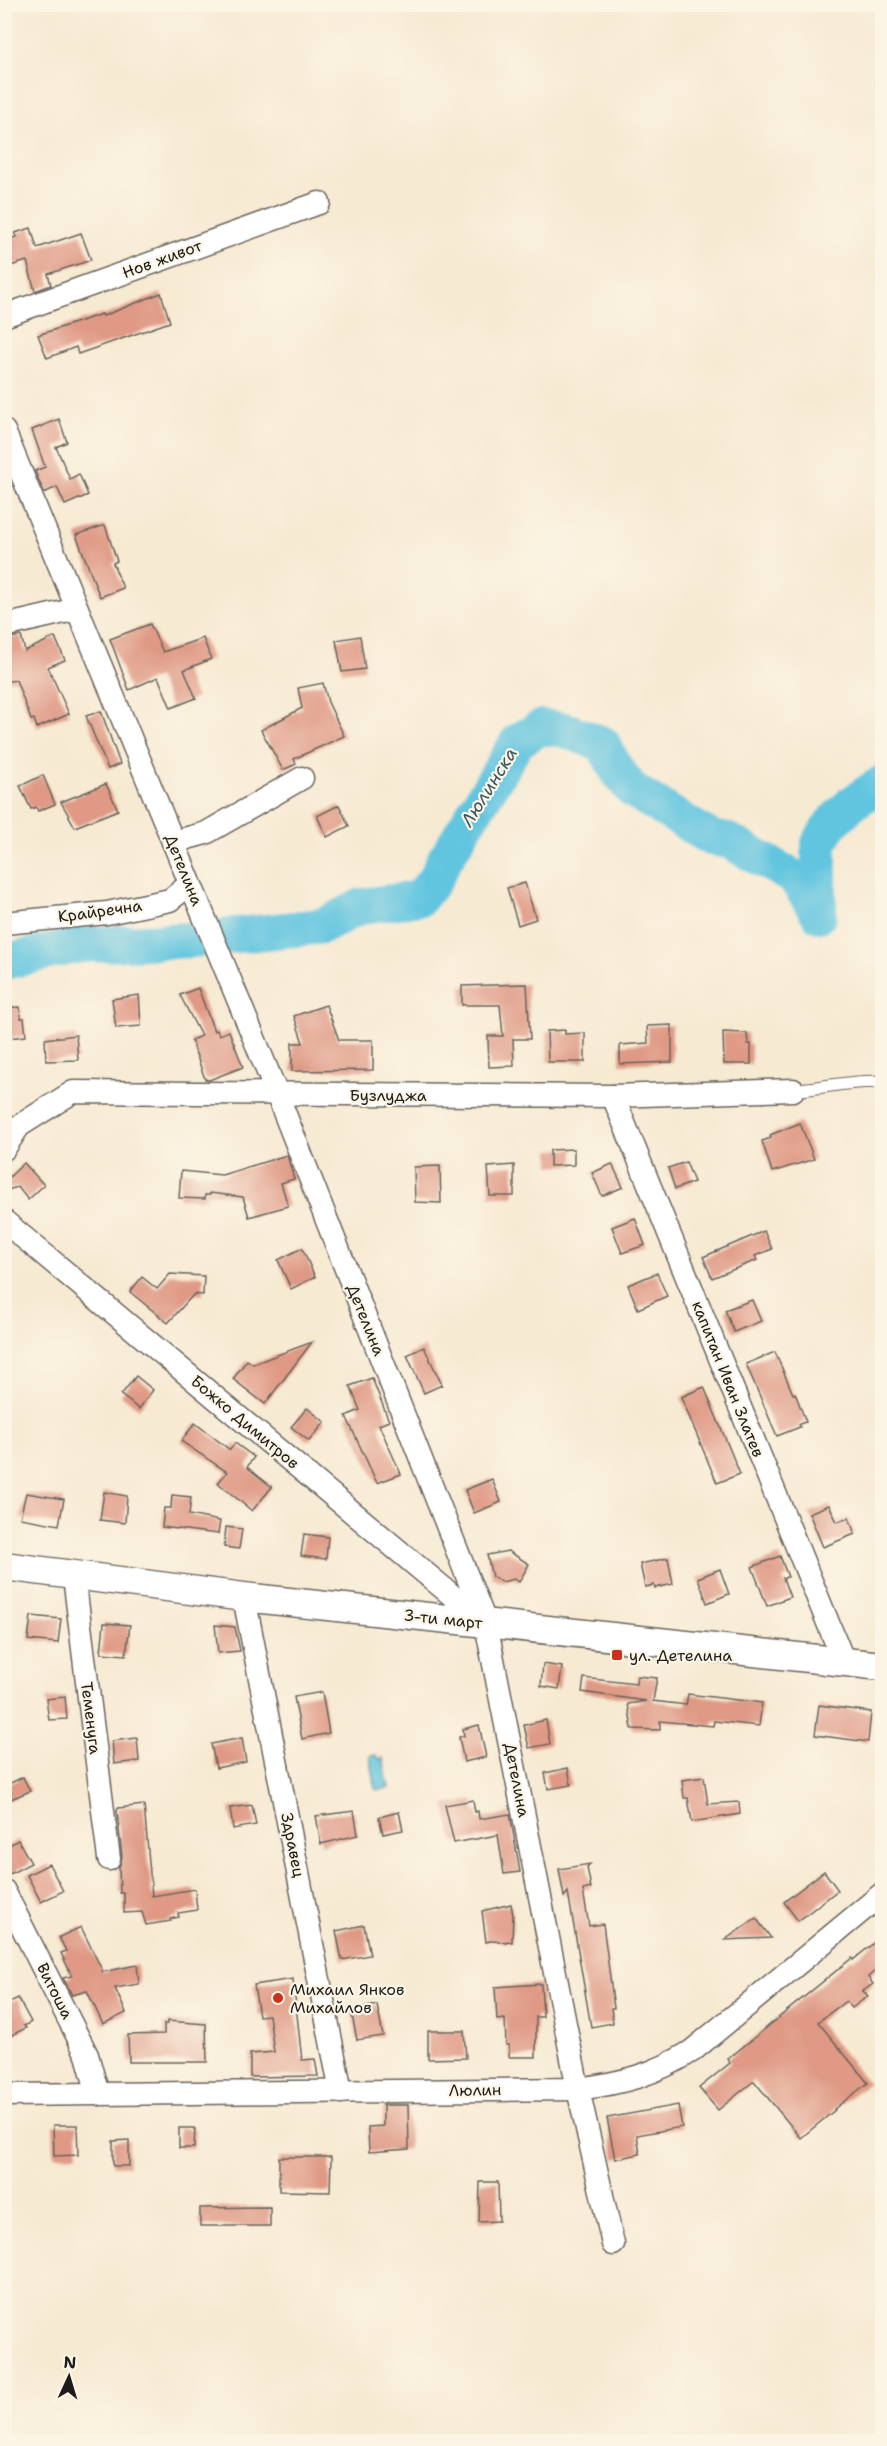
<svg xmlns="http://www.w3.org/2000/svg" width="887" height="2446" viewBox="0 0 887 2446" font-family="'Shantell Sans',sans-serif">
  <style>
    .water { fill: #62c5e0; stroke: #3f707e; stroke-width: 1.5 }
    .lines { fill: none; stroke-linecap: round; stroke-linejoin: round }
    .river { stroke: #62c5e0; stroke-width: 36 }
    .building { fill: #df9984 }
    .service-casing { stroke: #69645c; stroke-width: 14 }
    .minor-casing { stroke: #69645c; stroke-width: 25 }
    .tertiary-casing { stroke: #69645c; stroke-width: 31 }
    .service { stroke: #fff; stroke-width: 12 }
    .minor { stroke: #fff; stroke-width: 22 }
    .tertiary { stroke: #fff; stroke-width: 28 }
    .poi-dot { fill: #c8321e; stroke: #fcf5e5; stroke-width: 2 }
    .labels { text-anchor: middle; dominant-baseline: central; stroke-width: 4.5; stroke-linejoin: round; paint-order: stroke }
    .street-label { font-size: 16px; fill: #1c1c1c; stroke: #fcf5e5 }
    .poi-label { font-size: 16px; fill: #1c1c1c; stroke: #fcf5e5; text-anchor: start }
    .water-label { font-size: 18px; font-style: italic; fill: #345761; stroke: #fcf5e5 }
  </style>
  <rect width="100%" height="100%" fill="#fcf5e5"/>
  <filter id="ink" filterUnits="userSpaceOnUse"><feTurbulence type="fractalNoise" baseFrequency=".0167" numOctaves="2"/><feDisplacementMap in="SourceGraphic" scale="12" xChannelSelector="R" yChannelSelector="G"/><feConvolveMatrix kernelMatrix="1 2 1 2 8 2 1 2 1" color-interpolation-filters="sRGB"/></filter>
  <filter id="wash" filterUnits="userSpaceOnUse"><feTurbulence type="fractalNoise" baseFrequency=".008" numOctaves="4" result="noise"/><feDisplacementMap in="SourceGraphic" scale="24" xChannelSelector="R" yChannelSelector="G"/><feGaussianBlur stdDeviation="1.35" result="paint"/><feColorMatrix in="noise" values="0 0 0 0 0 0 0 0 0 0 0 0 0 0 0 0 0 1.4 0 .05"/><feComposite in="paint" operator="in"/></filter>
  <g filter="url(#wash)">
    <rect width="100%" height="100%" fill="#f7ead3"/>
    <polygon class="water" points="376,1755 379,1759 383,1758 389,1788 376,1790 370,1756"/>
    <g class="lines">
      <polyline class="river" points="4,962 79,945 191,940 322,926 362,906 420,898 435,879 445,859 518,741 542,727 565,730 603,744 616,769 632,790 711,838 729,841 795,878 819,915 819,843 831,824 851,804 882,783"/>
    </g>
    <g id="blocks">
      <g class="building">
        <polygon points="31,228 37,248 81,233 91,260 48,274 51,285 35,291 27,261 4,268 4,240 17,237 15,233"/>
        <polygon points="161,293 170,322 78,354 76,347 47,358 38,335 102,314 103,316"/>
        <polygon points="59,419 67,442 56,447 70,479 79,474 88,495 65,505 57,487 44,493 35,471 45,467 32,430"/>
        <polygon points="105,525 117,561 113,563 123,588 100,597 76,535"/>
        <polygon points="150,624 163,652 203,638 211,659 184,670 196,698 171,708 158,677 129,690 110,639"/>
        <polygon points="21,636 25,651 55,637 65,660 48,667 69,714 37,728 34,719 31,720 16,680 4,682 4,639"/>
        <polygon points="360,636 365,669 342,672 336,640"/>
        <polygon points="323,683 328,702 344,736 294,759 296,764 283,770 261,730 302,708 298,688"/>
        <polygon points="101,711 120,764 108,769 86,716"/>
        <polygon points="43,775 55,804 38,811 36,807 31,809 20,786"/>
        <polygon points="106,784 118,810 75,827 61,802"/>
        <polygon points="339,805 349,826 327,837 317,816"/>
        <polygon points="525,883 536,919 518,925 507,888"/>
        <polygon points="527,984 530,1039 513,1039 514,1066 489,1067 488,1036 503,1036 500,1005 462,1005 462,986"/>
        <polygon points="198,988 214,1031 217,1030 219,1035 229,1031 243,1067 209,1080 205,1079 191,1040 201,1036 180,995"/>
        <polygon points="139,995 141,1026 116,1028 112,999"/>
        <polygon points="326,1005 339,1040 373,1040 373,1070 292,1071 292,1043 303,1043 294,1016"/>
        <polygon points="20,1007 21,1018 24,1018 26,1036 8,1038 8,1032 4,1033 4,1008"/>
        <polygon points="672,1025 672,1062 620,1064 620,1045 648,1043 647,1026"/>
        <polygon points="565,1030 565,1034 585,1033 585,1062 548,1062 547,1031"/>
        <polygon points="723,1032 747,1033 748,1044 751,1044 751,1064 724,1064"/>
        <polygon points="76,1035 78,1060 46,1061 45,1039"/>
        <polygon points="800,1123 814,1159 772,1172 762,1141 771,1138 770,1135"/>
        <polygon points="574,1149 574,1165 550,1166 550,1150"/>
        <polygon points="287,1155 294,1179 281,1183 288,1206 249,1217 243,1197 210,1193 210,1195 205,1195 205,1199 179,1198 181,1171 222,1175"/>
        <polygon points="686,1162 694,1182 675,1189 668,1168"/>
        <polygon points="24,1163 44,1185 28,1200 18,1187 4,1191 4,1182"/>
        <polygon points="612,1164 623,1187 602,1196 592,1173"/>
        <polygon points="514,1165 514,1196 490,1196 488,1167"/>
        <polygon points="440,1166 441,1203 415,1202 414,1167"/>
        <polygon points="635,1218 645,1245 622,1253 612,1227"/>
        <polygon points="764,1231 772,1249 755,1256 757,1260 712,1278 703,1257"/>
        <polygon points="302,1248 315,1277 291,1289 278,1260"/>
        <polygon points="657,1273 667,1296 638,1309 628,1285"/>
        <polygon points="170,1274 204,1276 203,1295 194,1294 168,1323 130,1292 142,1277 157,1289"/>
        <polygon points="752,1300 761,1321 734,1332 725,1310"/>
        <polygon points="312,1342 265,1404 233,1379 247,1360 253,1364"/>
        <polygon points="424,1347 442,1385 424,1393 407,1355"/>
        <polygon points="775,1352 793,1394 795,1393 806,1422 799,1424 800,1427 777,1436 746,1364"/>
        <polygon points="136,1376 153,1390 139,1409 121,1395"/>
        <polygon points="372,1378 389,1421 379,1425 401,1474 377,1483 346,1416 360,1410 350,1386"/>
        <polygon points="704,1387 740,1474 717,1483 681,1397"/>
        <polygon points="307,1408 325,1422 309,1441 291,1427"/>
        <polygon points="195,1423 230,1450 235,1443 254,1457 247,1467 272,1487 252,1511 218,1483 227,1472 181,1441"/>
        <polygon points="492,1479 501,1502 474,1513 465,1490"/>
        <polygon points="104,1492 127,1496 125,1523 100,1520"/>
        <polygon points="26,1493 64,1499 59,1525 20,1518"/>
        <polygon points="172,1495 191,1497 189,1515 220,1521 218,1534 162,1527 164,1508 171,1508"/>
        <polygon points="829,1505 837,1522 849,1518 855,1534 823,1547 809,1513"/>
        <polygon points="226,1527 242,1529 239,1549 224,1547"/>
        <polygon points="304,1534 328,1537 326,1559 301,1556"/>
        <polygon points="508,1551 529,1564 519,1582 514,1579 502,1582 492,1577 487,1555"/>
        <polygon points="780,1556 788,1577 783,1578 790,1597 767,1606 752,1567"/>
        <polygon points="668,1558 673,1584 655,1588 654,1585 645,1587 640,1564"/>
        <polygon points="720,1569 729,1594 707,1603 698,1578"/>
        <polygon points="31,1616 61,1619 58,1643 28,1640"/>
        <polygon points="104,1623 130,1625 126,1655 101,1653"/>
        <polygon points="215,1625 235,1627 240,1651 218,1653"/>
        <polygon points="543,1664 562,1667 559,1689 541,1686"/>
        <polygon points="637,1676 657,1678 653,1701 686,1705 688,1694 762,1703 759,1726 714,1721 713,1726 660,1721 660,1730 632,1729 628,1704 646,1701 582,1692 584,1678 636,1684"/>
        <polygon points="322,1692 329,1733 302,1739 294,1697"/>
        <polygon points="65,1697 67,1719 49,1720 46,1699"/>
        <polygon points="819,1705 871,1712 868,1742 815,1735"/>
        <polygon points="546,1720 550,1744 529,1748 524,1725"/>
        <polygon points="479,1725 486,1757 464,1762 459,1737 464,1736 463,1729"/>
        <polygon points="137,1738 139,1761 114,1764 112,1741"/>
        <polygon points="242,1738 246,1762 216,1768 211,1744"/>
        <polygon points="568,1768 571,1785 548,1789 545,1773"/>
        <polygon points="23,1777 30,1791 4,1802 4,1786"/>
        <polygon points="704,1777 708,1804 739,1802 740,1814 692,1822 688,1798 684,1798 682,1780"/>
        <polygon points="473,1800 475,1812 478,1811 479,1819 510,1814 520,1872 504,1874 498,1835 454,1843 445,1805"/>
        <polygon points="144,1805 152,1896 195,1889 197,1910 178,1913 179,1917 170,1919 171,1921 146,1925 142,1912 124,1913 124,1893 120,1893 119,1868 122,1857 117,1811 118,1808"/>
        <polygon points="252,1805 256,1825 233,1829 230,1808"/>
        <polygon points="354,1811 358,1835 321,1844 316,1816"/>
        <polygon points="399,1812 403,1830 383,1834 379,1817"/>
        <polygon points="18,1840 31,1863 10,1874 4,1863 4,1848"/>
        <polygon points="49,1864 63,1891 41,1902 27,1875"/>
        <polygon points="590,1864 587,1867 591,1888 583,1890 589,1926 603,1924 614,2008 611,2008 613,2023 591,2027 568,1892 564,1897 559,1869"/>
        <polygon points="824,1871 838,1890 798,1921 784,1902"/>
        <polygon points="511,1904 513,1915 512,1942 507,1941 506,1943 495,1940 486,1942 482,1911"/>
        <polygon points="756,1918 771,1938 725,1940"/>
        <polygon points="364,1925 370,1955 342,1960 336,1931"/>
        <polygon points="81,1927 103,1972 137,1965 139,1984 115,1988 126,2013 103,2024 87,1991 72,1995 63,1978 72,1976 61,1953 66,1951 59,1937"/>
        <polygon points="882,1936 882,1965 868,1977 873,1984 863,1991 868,1996 852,2008 846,2001 818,2022 868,2083 834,2109 835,2110 801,2138 754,2081 718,2110 699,2088 730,2063 728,2059 852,1958 853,1960"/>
        <polygon points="293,1979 302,2060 315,2059 318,2076 250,2077 250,2054 274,2052 269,2015 259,2016 254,1985"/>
        <polygon points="541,1984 543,2017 536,2017 536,2057 509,2057 509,2045 506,2045 505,2019 497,2020 495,1987"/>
        <polygon points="18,1998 31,2022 24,2026 26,2028 10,2036 4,2027 4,2005"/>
        <polygon points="377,2005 383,2036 357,2040 351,2010"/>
        <polygon points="167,2021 206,2024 207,2062 129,2062 128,2035 164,2034 164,2024 167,2024"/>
        <polygon points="428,2031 464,2031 466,2058 428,2059"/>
        <polygon points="383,2105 408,2105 409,2149 369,2152 368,2127 383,2126"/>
        <polygon points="678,2105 682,2127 637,2135 640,2154 615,2159 607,2118"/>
        <polygon points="53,2125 77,2125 78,2155 54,2156"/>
        <polygon points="179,2128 195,2128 194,2148 179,2148"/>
        <polygon points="129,2140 129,2166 113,2166 113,2141"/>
        <polygon points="279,2157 331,2157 330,2192 279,2191"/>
        <polygon points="480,2182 498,2182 499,2221 479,2222"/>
        <polygon points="270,2207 270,2226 200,2226 200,2208"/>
      </g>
    </g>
  </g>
  <g filter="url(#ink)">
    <use href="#blocks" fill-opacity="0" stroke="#69645c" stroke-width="1.5"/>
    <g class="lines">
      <defs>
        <path id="service" d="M793,1090C823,1088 853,1080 882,1082"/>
        <g id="minor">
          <polyline points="4,316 319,203"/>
          <polyline points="4,431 277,1094 486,1624 578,2089 613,2244"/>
          <polyline points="4,626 77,609"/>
          <polyline points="173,842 206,833 302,778"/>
          <polyline points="4,923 107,913 170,900 190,884"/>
          <polyline points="613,1096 844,1662"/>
          <polyline points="4,1149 19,1126 73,1092 613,1096 793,1090"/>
          <polyline points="4,1221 485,1623"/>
          <polyline points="74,1577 109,1859"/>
          <polyline points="244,1597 341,2092"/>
          <polyline points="4,1891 87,2055 98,2094"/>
          <path d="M4,2095L578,2089C622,2083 654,2075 692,2051L882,1894"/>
        </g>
        <polyline id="tertiary" points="4,1566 244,1597 882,1666"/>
      </defs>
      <use href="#service" class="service-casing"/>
      <use href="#minor" class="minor-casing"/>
      <use href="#tertiary" class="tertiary-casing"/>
      <use href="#service" class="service"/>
      <use href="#minor" class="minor"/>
      <use href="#tertiary" class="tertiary"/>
    </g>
  </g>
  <g class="poi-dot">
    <rect x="611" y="1649" width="12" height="12" rx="3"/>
    <circle cx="278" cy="1998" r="6"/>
  </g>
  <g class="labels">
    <g class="street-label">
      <text transform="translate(162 259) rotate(-20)">Нов живот</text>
      <text transform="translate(184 870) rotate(68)">Детелина</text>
      <text transform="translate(100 911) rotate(-8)">Крайречна</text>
      <text x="388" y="1095">Бузлуджа</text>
      <text transform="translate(366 1320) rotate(68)">Детелина</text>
      <text transform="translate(728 1379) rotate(68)">капитан Иван Златев</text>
      <text transform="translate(245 1422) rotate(40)">Божко Димитров</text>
      <text transform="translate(443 1619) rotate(6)">3-ти март</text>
      <text transform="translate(91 1718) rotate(83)">Теменуга</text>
      <text transform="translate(517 1780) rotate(79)">Детелина</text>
      <text transform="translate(293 1845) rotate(79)">Здравец</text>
      <text transform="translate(55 1991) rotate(63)">Витоша</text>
      <text transform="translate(475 2090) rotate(-1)">Люлин</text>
    </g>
    <g class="poi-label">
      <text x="629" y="1655">ул. Детелина</text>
      <text x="290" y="1989">Михаил Янков<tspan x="290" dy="18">Михайлов</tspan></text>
    </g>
    <g class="water-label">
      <text transform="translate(489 787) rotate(-58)">Люлинска</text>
    </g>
  </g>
  <rect width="887" height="2446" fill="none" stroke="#fcf5e5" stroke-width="24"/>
  <g transform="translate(69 2377) rotate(4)" stroke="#fcf5e5" stroke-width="4.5" paint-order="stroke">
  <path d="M0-4.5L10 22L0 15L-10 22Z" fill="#1c1c1c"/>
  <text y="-9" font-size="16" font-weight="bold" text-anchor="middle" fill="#1c1c1c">N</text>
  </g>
</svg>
